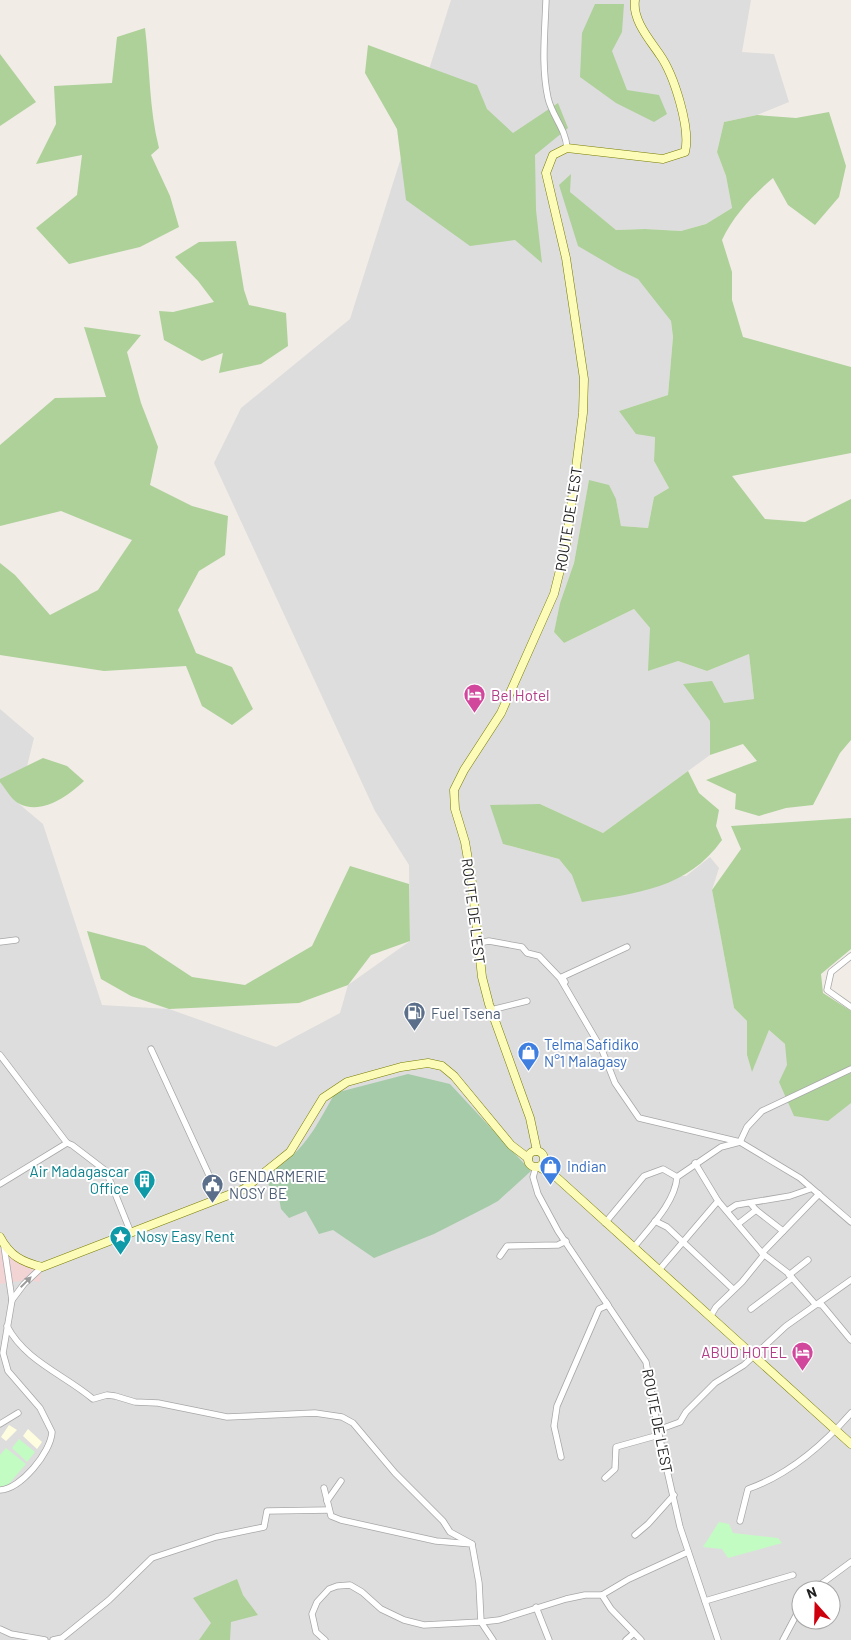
<svg xmlns="http://www.w3.org/2000/svg" width="851" height="1640" viewBox="0 0 851 1640" font-family="Barlow,sans-serif">
  <style>
    .residential { fill: #dedddd; fill-rule: evenodd }
    .commercial { fill: #f2d4d5 }
    .education { fill: #fffde0 }
    .forest { fill: #add199 }
    .cemetery { fill: #a6cba9 }
    .park { fill: #c2fcc2 }
    .lines { fill: none; stroke-linecap: round; stroke-linejoin: round }
    .minor-casing { stroke: #a7a7a7; stroke-width: 7 }
    .secondary-casing { stroke: #787d00; stroke-width: 9 }
    .minor { stroke: #fff; stroke-width: 5.5 }
    .secondary { stroke: #fcfbb8; stroke-width: 8 }
    .oneway { fill: #9b9b9b }
    .labels { text-anchor: middle; dominant-baseline: central; stroke-width: 4; stroke-linejoin: round; paint-order: stroke }
    .street-label { font-size: 15px; fill: #202020; stroke: #fff }
    .hotel-label { font-size: 15px; fill: #b23c85; stroke: #fff; text-anchor: start }
    .service-label { font-size: 15px; fill: #4e5e75; stroke: #fff; text-anchor: start }
    .shop-label { font-size: 15px; fill: #366cbe; stroke: #fff; text-anchor: start }
    .culture-label { font-size: 15px; fill: #0d838f; stroke: #fff; text-anchor: end }
  </style>
  <rect width="100%" height="100%" fill="#f1ece6"/>
  <path class="residential" d="M451,0H751L742,52L774,54L789,102L757,115L724,122L717,152L726,176L732,208L706,224L681,231L645,229L616,230L560,185L619,270L638,278L652,295L671,321L673,337L668,395L619,411L655,437L654,461L669,488L654,497L648,528L621,526L616,499L589,481L574,563L560,603L554,632L564,643L634,609L678,661L707,671L749,654L754,699L724,704L710,721V755L603,833L540,804L503,844L559,859L572,875L686,876L710,857L719,868L712,890L734,1008L747,1021V1055L752,1071L769,1030L785,1044L851,1062V1640H0V709L34,738L18,803L43,824L102,1005L169,1009L276,1047L340,1013L348,985L410,941L409,865L375,811L214,463L241,408L350,319ZM801,1590H831V1620H801Z"/>
  <polygon class="commercial" points="0,1248 41,1270 40,1282 28,1280 0,1284"/>
  <g class="education">
    <polygon points="9,1425 17,1430 6,1441 1,1437"/>
    <polygon points="28,1429 42,1442 37,1449 23,1436"/>
  </g>
  <g class="forest">
    <polygon points="595,4 624,4 622,32 612,51 627,90 659,95 667,114 654,122 616,103 580,77 582,33"/>
    <path d="M145,28C150,68 149,109 159,148L151,155L170,196L179,227L140,247L69,264L36,228L77,195L82,155L36,164L56,124L54,86L112,83L117,37Z"/>
    <polygon points="368,45 477,85 487,109 513,133 558,103 568,128 535,155 536,210 542,263 515,240 470,246 406,200 397,129 365,73"/>
    <polygon points="0,54 36,102 0,126"/>
    <path d="M829,112L846,166L839,197L815,225L788,205L773,178C753,195 733,216 722,240L732,272V300L743,337L851,367V453L732,476L765,519L805,522L851,499V740L840,753L813,805L786,808L759,816L735,809L736,794L706,780L757,761L743,744L710,755V721L683,684L712,681L724,703L754,699L749,654L707,671L678,661L648,671L650,628L634,609L564,643L554,632L560,603L574,563L589,480L609,485L616,499L621,526L648,528L654,497L669,488L654,461L655,437L636,434L619,411L668,395L673,337L671,321L638,279L619,270L578,246L559,185L571,174L570,192L616,230L645,229L681,231L706,224L732,208L726,176L717,152L724,122L757,115L796,118Z"/>
    <polygon points="236,241 244,290 249,305 286,313 288,346 261,364 219,373 223,353 202,361 164,340 159,311 173,312 214,302 198,281 175,257 199,242"/>
    <polygon points="84,327 141,335 127,352 141,403 158,447 150,485 192,506 228,516 225,555 199,571 178,610 196,653 232,667 253,709 232,725 202,706 186,666 104,671 0,655 0,563 15,575 50,615 98,590 132,540 61,511 0,526 0,445 55,398 106,397"/>
    <path d="M43,758L67,766L84,781C68,796 41,816 18,803C11,799 5,788 0,782V779Z"/>
    <path d="M688,771L699,793L719,810L716,826L722,840C687,889 637,893 582,902L572,875L559,859L503,844L490,805L540,804L603,833Z"/>
    <polygon points="851,818 851,949 821,974 823,993 851,1011 851,1103 828,1121 794,1116 779,1082 787,1065 785,1044 769,1030 752,1072 747,1055 747,1021 734,1008 712,890 741,849 731,826"/>
    <polygon points="350,866 409,884 410,941 371,955 348,985 299,1003 169,1009 131,996 101,979 87,931 145,946 192,977 245,985 312,946"/>
    <polygon points="237,1579 243,1595 258,1615 231,1622 230,1640 199,1640 211,1623 193,1598"/>
  </g>
  <path class="cemetery" d="M408,1074L450,1084L531,1171L498,1201L489,1206L434,1234L374,1258L333,1230L319,1234L306,1211L289,1218L281,1209L278,1193L273,1192L264,1177C304,1152 313,1132 335,1093Z"/>
  <g class="park">
    <polygon points="19,1439 35,1452 27,1462 12,1448"/>
    <polygon points="6,1448 26,1464 8,1485 0,1487 0,1455"/>
    <polygon points="719,1522 729,1524 733,1533 778,1538 782,1543 728,1558 722,1549 703,1547"/>
  </g>
  <g class="lines">
    <defs>
      <g id="minor">
        <path d="M546,0C545,32 541,66 548,98C552,116 566,129 567,148"/>
        <polyline points="0,942 16,940"/>
        <polyline points="479,943 489,941 522,947 527,953 539,956 560,978 602,1050 615,1083 639,1118 740,1142 800,1178 851,1222"/>
        <polyline points="851,956 831,972 827,990 851,1007"/>
        <polyline points="565,982 562,977 627,947"/>
        <polyline points="491,1010 527,1001"/>
        <polyline points="151,1049 220,1199"/>
        <polyline points="0,1055 67,1143 72,1145 106,1171 131,1233"/>
        <polyline points="536,1167 533,1177 538,1194 558,1231 646,1362 659,1435 680,1527 718,1640"/>
        <polyline points="0,1184 67,1143"/>
        <polyline points="718,1201 762,1253 788,1273 815,1304 822,1305 851,1340"/>
        <polyline points="751,1204 756,1210 783,1231"/>
        <polyline points="727,1211 736,1205 790,1196 810,1189"/>
        <polyline points="655,1221 667,1227 733,1289"/>
        <polyline points="605,1223 644,1176 663,1169 677,1177"/>
        <polyline points="738,1224 756,1210"/>
        <path d="M634,1247C649,1228 675,1203 677,1177L721,1147L740,1142L747,1127L762,1111L851,1069"/>
        <polyline points="500,1256 507,1246 558,1245 566,1241"/>
        <polyline points="659,1270 718,1201 695,1163"/>
        <polyline points="789,1275 808,1260"/>
        <polyline points="12,1300 24,1284 42,1267"/>
        <polyline points="751,1309 792,1278"/>
        <polyline points="710,1317 716,1307 742,1282 763,1256 762,1253 819,1194"/>
        <path d="M7,1326C25,1361 65,1375 93,1399L107,1395L115,1396L135,1402L158,1403L227,1417L315,1413L342,1417L353,1423L395,1473L443,1521L450,1532L472,1544"/>
        <polyline points="0,1424 18,1413"/>
        <polyline points="658,1430 680,1422 686,1412 715,1383 744,1365 786,1326 851,1280"/>
        <polyline points="561,1457 554,1426 557,1406 599,1309 608,1305 606,1302"/>
        <polyline points="605,1478 615,1469 616,1447 659,1435"/>
        <polyline points="324,1488 331,1516 341,1520 436,1541 472,1544 479,1583 481,1622 493,1640"/>
        <path d="M0,1490C21,1489 51,1452 52,1432L40,1408L8,1371L3,1353L12,1300L4,1246"/>
        <polyline points="327,1501 341,1481"/>
        <path d="M740,1521L748,1489C788,1475 823,1445 851,1413"/>
        <polyline points="635,1535 648,1524 674,1495"/>
        <polyline points="813,1590 851,1562"/>
        <polyline points="602,1595 611,1609 641,1640"/>
        <polyline points="705,1601 793,1575"/>
        <polyline points="536,1607 549,1640"/>
        <polyline points="0,1629 11,1634 45,1640"/>
        <polyline points="53,1640 62,1638 109,1600 152,1558 216,1537 264,1527 267,1511 329,1510"/>
        <polyline points="325,1640 316,1632 312,1614 317,1602 329,1589 337,1586 350,1585 362,1592 381,1609 404,1620 424,1625 481,1622 499,1620 566,1599 585,1595 602,1595 629,1579 688,1552"/>
        <polyline points="626,1640 634,1633"/>
        <polyline points="783,1640 801,1606"/>
      </g>
      <g id="secondary">
        <circle cx="536" cy="1159" r="8"/>
        <path d="M537,1151L530,1118L489,1004L482,977L472,883L465,842L455,809L454,790L464,770L501,713L554,594L566,546L583,413L584,379L566,258L546,173L553,155L567,148L663,159L685,152C691,129 674,75 660,55C650,40 632,20 635,0"/>
        <polyline points="539,1167 555,1176 851,1444"/>
        <path d="M0,1237C10,1256 22,1262 42,1267L244,1189L290,1152L323,1098L347,1082L401,1067L428,1063L442,1066L454,1076L511,1145L528,1158"/>
      </g>
    </defs>
    <use href="#minor" class="minor-casing"/>
    <use href="#secondary" class="secondary-casing"/>
    <use href="#minor" class="minor"/>
    <use href="#secondary" class="secondary"/>
  </g>
  <defs><path id="oneway-solid" d="M-6-.8H1V-3.2L6.5 0L1 3.2V.8H-6Z" transform="scale(1.25)"/></defs>
  <use class="oneway" href="#oneway-solid" transform="translate(26 1282) rotate(-45)"/>
  <defs>
    <symbol id="hotel-pin" viewBox="-11 -11 22 30"><path d="M0 17L-7.5 6A9.5 9.5 0 1 1 7.5 6Z" fill="#d1479c" stroke="#fff"/><path d="M-6-4.5h1.5V1H6V5H4.5V3h-9V5H-6ZM-4 0a1.8 1.8 0 1 1 3.6 0ZM.5 0V-2.5h3Q6-2.5 6 0Z" fill="#fff"/></symbol>
    <symbol id="fuel-pin" viewBox="-11 -11 22 30"><path d="M0 17L-7.5 6A9.5 9.5 0 1 1 7.5 6Z" fill="#5c6f8a" stroke="#fff"/><path d="M-5.5-6h7V0h2V4h1.3V-2.5L3-4.5l.8-.8L6-3V5H2.5V1h-1V6h-7ZM-4.2-4.7v3.2H.2V-4.7Z" fill="#fff"/></symbol>
    <symbol id="shop-pin" viewBox="-11 -11 22 30"><path d="M0 17L-7.5 6A9.5 9.5 0 1 1 7.5 6Z" fill="#3f7fe0" stroke="#fff"/><path d="M-5-2.5h2.3a2.7 3.5 0 0 1 5.4 0H5L5.5 6h-11ZM-1.5-2.5h3a1.5 2.3 0 0 0-3 0Z" fill="#fff"/></symbol>
    <symbol id="building-pin" viewBox="-11 -11 22 30"><path d="M0 17L-7.5 6A9.5 9.5 0 1 1 7.5 6Z" fill="#0f9aa8" stroke="#fff"/><path d="M-4-6H4V6H1V3H-1V6H-4ZM-2.5-4.3h1.7v1.8h-1.7ZM.8-4.3h1.7v1.8H.8ZM-2.5-1h1.7V.8h-1.7ZM.8-1h1.7V.8H.8Z" fill="#fff"/></symbol>
    <symbol id="civic-pin" viewBox="-11 -11 22 30"><path d="M0 17L-7.5 6A9.5 9.5 0 1 1 7.5 6Z" fill="#5c6f8a" stroke="#fff"/><path d="M-.6-6.5H3V-4.5H.6V-3L4-1V1h2V6H-6V1h2V-1L-.6-3ZM-1.2 2.5V6h2.4V2.5Z" fill="#fff"/></symbol>
    <symbol id="sight-pin" viewBox="-11 -11 22 30"><path d="M0 17L-7.5 6A9.5 9.5 0 1 1 7.5 6Z" fill="#0f9aa8" stroke="#fff"/><path d="M0-6L1.8-2.2L6-1.7L2.9 1.2L3.7 5.4L0 3.3L-3.7 5.4L-2.9 1.2L-6-1.7L-1.8-2.2Z" fill="#fff"/></symbol>
  </defs>
  <g fill-rule="evenodd">
    <use href="#hotel-pin" x="462" y="682" width="25" height="34"/>
    <use href="#fuel-pin" x="402" y="1000" width="25" height="34"/>
    <use href="#shop-pin" x="516" y="1040" width="25" height="34"/>
    <use href="#shop-pin" x="538" y="1154" width="25" height="34"/>
    <use href="#building-pin" x="132" y="1168" width="25" height="34"/>
    <use href="#civic-pin" x="200" y="1172" width="25" height="34"/>
    <use href="#sight-pin" x="108" y="1224" width="25" height="34"/>
    <use href="#hotel-pin" x="790" y="1340" width="25" height="34"/>
  </g>
  <g class="labels">
    <g class="street-label">
      <text transform="translate(568 519) rotate(-81)">ROUTE DE L'EST</text>
      <text transform="translate(474 911) rotate(83)">ROUTE DE L'EST</text>
      <text transform="translate(658 1421) rotate(79)">ROUTE DE L'EST</text>
    </g>
    <g class="hotel-label">
      <text x="491" y="695">Bel Hotel</text>
      <text x="787" y="1352" text-anchor="end">ABUD HOTEL</text>
    </g>
    <g class="service-label">
      <text x="431" y="1013">Fuel Tsena</text>
      <text x="229" y="1176">GENDARMERIE<tspan x="229" dy="17">NOSY BE</tspan></text>
    </g>
    <g class="shop-label">
      <text x="544" y="1044">Telma Safidiko<tspan x="544" dy="17">N°1 Malagasy</tspan></text>
      <text x="567" y="1166">Indian</text>
    </g>
    <g class="culture-label">
      <text x="129" y="1171">Air Madagascar<tspan x="129" dy="17">Office</tspan></text>
      <text x="136" y="1236" text-anchor="start">Nosy Easy Rent</text>
    </g>
  </g>
  <g transform="translate(816 1605) rotate(340)"><circle r="24" fill="#ffffff" stroke="#a6a6a6"/>
  <path d="M0-4L9 19L0 12L-9 19Z" fill="#cf000e"/>
  <text y="-8" font-size="14" font-weight="bold" text-anchor="middle" fill="#202020">N</text>
  </g>
</svg>
